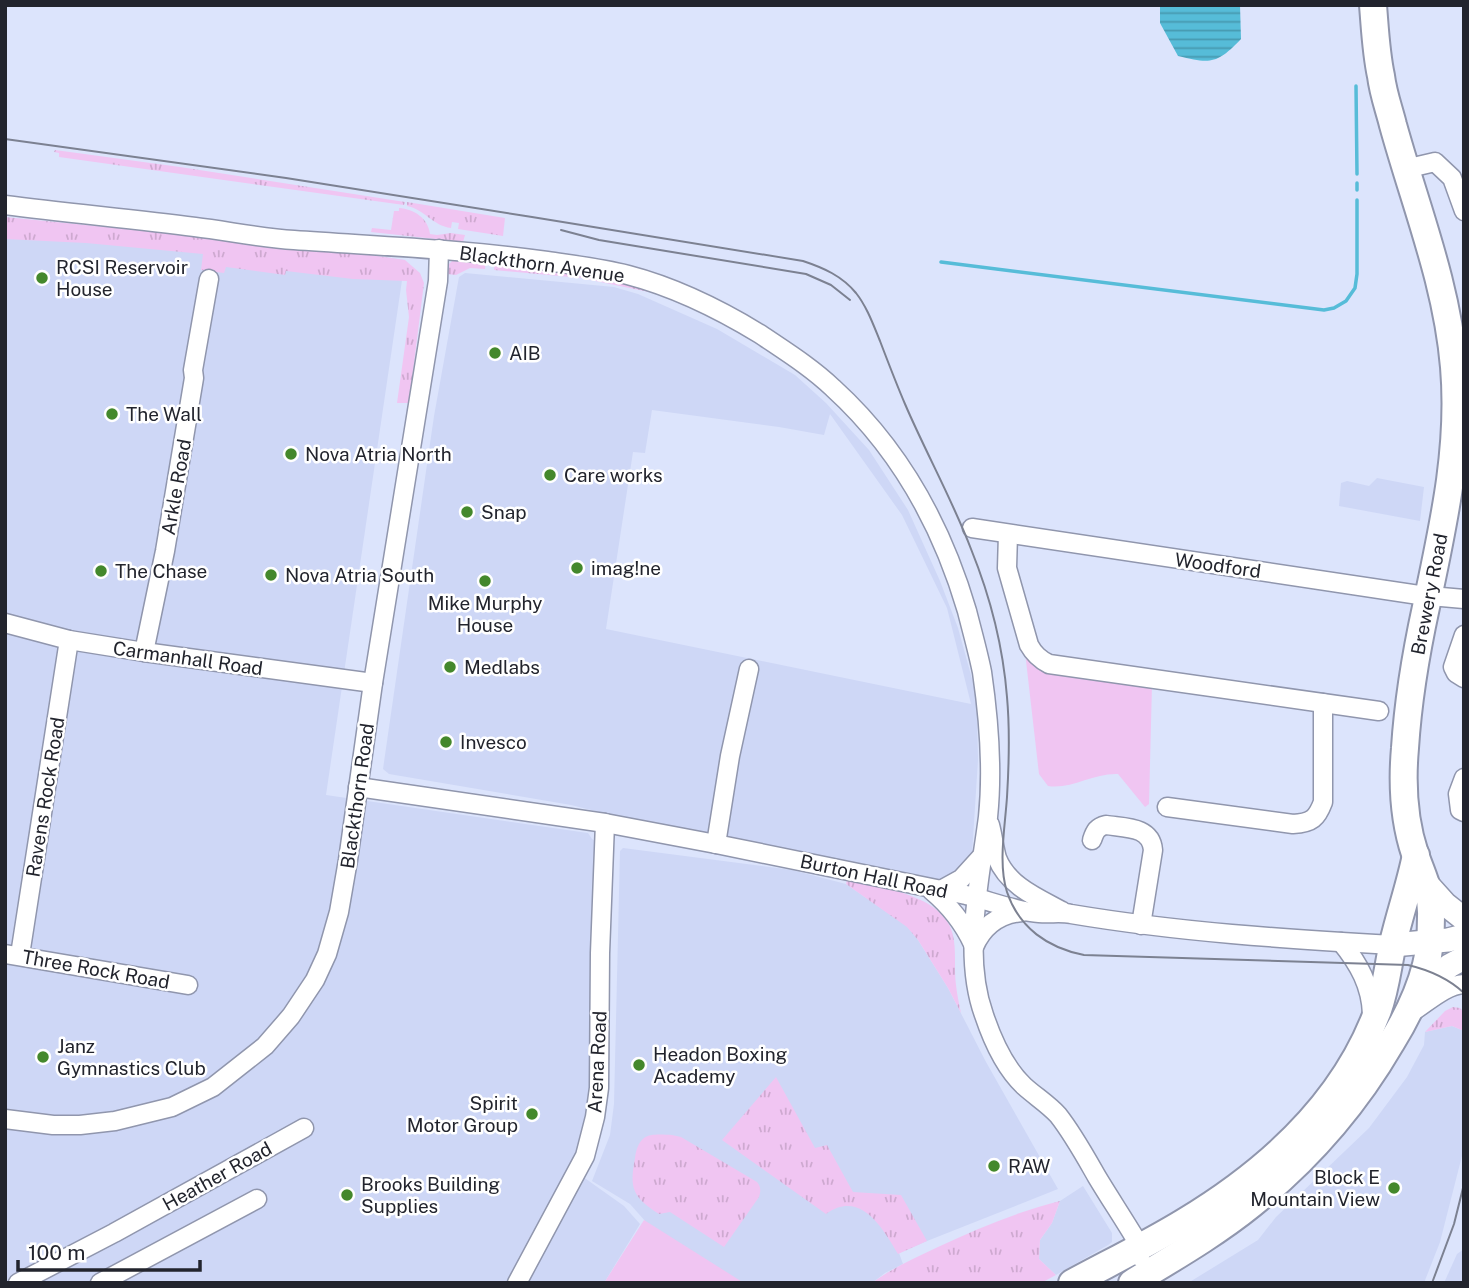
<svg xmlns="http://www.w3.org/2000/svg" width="1469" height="1288" viewBox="0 0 1469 1288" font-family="'Public Sans',sans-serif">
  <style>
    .built { fill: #ced7f6; fill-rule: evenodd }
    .grass { fill: url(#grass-tufts) }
    .green { fill: #f0c5f2 }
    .water { fill: url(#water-rules) }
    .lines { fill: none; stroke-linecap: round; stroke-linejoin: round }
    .stream { stroke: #56bcd8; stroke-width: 3.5 }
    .minor-casing { stroke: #9096ad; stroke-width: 21 }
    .major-casing { stroke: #9096ad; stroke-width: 26 }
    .highway-casing { stroke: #9096ad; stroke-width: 30 }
    .minor { stroke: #fff; stroke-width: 18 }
    .major { stroke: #fff; stroke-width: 23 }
    .highway { stroke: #fff; stroke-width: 26 }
    .tram { stroke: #7c8191; stroke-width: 2 }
    .poi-dot { fill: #44882c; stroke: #fff; stroke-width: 2.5 }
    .labels { text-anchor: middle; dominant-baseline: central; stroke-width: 5; stroke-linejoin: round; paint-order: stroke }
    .street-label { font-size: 19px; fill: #22242d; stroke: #fff }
    .poi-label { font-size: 19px; fill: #22242d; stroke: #fff; text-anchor: start }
  </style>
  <defs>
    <pattern id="grass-tufts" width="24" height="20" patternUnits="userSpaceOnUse" patternTransform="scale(1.75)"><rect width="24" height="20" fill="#f0c5f2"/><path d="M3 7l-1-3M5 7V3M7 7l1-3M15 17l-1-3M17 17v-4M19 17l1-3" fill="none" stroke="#cea9d0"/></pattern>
    <pattern id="water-rules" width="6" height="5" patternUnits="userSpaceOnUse" patternTransform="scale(1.75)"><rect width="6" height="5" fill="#56bcd8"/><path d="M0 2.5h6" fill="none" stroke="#4799b0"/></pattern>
  </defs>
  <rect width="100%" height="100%" fill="#dce4fc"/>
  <g class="built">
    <polygon points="5,219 329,249 405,260 326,795 588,833 592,839 595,841 594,1098 572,1169 624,1206 640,1224 604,1283 5,1283"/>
    <path d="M465,273L614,287L638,294L717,329L795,375L826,403L869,450L908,510L940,581L958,628L974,686L977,712L978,760L972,854L963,872L943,881L703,838L571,805L389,774L383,769L434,416L459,277ZM652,410L779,427L824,435L830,414L902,515L947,608L971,704L606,629L633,452L645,453Z"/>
    <polygon points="1377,478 1424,487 1420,521 1339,506 1341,483 1347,481 1369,486"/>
    <polygon points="623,848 792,870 846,884 907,926 918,940 948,988 986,1062 1058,1189 927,1241 899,1253 903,1264 885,1273 872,1283 606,1283 646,1222 630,1204 592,1181 610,1135 614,1104 620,851"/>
    <polygon points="1452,1026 1464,1031 1464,1148 1440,1242 1424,1283 1188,1283 1258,1240 1276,1217 1369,1128 1407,1077 1424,1045 1425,1032"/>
    <polygon points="1083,1186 1112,1233 1112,1242 1108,1245 1056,1275 1039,1259 1040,1240 1052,1223 1060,1201"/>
    <polygon points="1464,1249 1464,1283 1444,1283 1457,1254"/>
  </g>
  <g class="grass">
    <polygon points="55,150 180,167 405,202 404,205 59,157 59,153 54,152"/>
    <path d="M407,202L505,218L503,236L458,229L459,223L452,222L451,228C433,226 424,209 407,206Z"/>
    <path d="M399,208C414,209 428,218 430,234L437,235L451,233L465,235L463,242L371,232L372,228L391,230L394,211H399Z"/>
    <polygon points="5,217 329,249 405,260 420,273 424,283 409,403 397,403 409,317 406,290 407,281 353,279 286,271 285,275 226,267 224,273 201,270 203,254 86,243 5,239"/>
    <polygon points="454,259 486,259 485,269 470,268 456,275 447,274 449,264"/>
    <polygon points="495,260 504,261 516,267 613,278 648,290 649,292 581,278 494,270"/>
    <path d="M847,880C882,888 950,895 954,941C956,956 954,971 956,985C957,994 959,1004 961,1013L948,988L918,940L907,927L846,884Z"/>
    <polygon points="1453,1007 1460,1008 1464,1013 1464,1031 1452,1026 1425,1032 1445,1011"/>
    <path d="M776,1077L815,1148L827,1145L853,1192L901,1195L927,1241L898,1254C883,1229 861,1189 826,1214L722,1140Z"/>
    <path d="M672,1135L681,1137L757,1182C761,1187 761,1191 759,1197L724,1247L670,1212L659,1214C633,1197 629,1189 635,1158C636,1150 638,1143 644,1138C651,1133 664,1135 672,1135Z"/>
    <path d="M1060,1201L1052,1223L1040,1240L1039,1259L1056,1275L1041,1283H872C892,1268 915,1258 938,1247C978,1228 1017,1212 1060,1201Z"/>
  </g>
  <g class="green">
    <path d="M1025,652L1152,685L1149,804L1145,807L1118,774C1093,773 1070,790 1048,786L1039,774Z"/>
    <polygon points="644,1220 744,1283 604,1283"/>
  </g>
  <path class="water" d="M1160,5H1240L1241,39C1217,64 1211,64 1178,56L1160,23Z"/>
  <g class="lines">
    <g class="stream">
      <polyline points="1356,86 1357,174"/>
      <polyline points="1357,190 1357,183"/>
      <polyline points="941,262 1324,310 1334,308 1346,301 1355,288 1357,274 1357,200"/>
    </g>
    <defs>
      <g id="minor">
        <polyline points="1405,169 1435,162 1452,178 1464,211"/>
        <path d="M5,205C68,213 132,219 195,227C228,231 261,238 294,240C378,246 463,249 547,261C574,265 602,268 628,275C674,287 719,309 760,334C785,351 811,367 833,388C899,448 942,526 967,611C972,631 978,652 982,672C989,720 993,769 988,817C980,880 962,954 984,1015C992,1039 1005,1068 1024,1086C1035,1096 1048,1104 1058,1115C1073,1134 1085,1156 1097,1177C1109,1197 1123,1218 1135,1238L1139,1247L1140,1257"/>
        <polyline points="972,528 1419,595 1464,599"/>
        <path d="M1008,534L1007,568L1029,645C1034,654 1039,659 1049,664L1379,711"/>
        <polyline points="5,623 69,640 144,652 373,683"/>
        <polyline points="1464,635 1453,667 1456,673 1464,678"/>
        <polyline points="144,652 165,551 194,378 193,370 209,279"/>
        <polyline points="1464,778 1458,794 1460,810 1464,812"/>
        <path d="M358,787L605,823L716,844L966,895C990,901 1015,911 1039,913C1050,914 1061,912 1071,914C1178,932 1285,939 1393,945"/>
        <path d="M1167,807L1293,824C1312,823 1317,818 1323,802V703"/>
        <path d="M990,825C993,836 994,848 997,858C1008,886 1038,898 1062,911"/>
        <path d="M1092,840C1095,831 1097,827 1106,825C1125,828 1151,826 1153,850L1141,925"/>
        <polyline points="716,844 730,756 749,669"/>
        <path d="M931,890C950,906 963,922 973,944"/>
        <polyline points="941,890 961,879 981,857"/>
        <path d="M1341,942C1359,964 1371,986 1372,1014"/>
        <path d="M974,947C983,926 999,914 1022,912"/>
        <polyline points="5,954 188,985"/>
        <polyline points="20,955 69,640"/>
        <path d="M1415,1010C1429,1001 1446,985 1464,984"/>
        <polyline points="5,1119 53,1125 80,1125 115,1121 172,1107 213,1087 265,1046 291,1016 315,980 327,954 339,912 348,860 373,683 438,281 439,249"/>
        <polyline points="18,1283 114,1233 304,1128"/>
        <polyline points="100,1283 257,1199"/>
        <polyline points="517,1283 585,1156 595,1117 599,1088 600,953 605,823"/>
      </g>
      <g id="major">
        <polyline points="1427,884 1445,904 1464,919"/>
        <polyline points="1393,945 1448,940 1464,936"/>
        <polyline points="1416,999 1449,966 1464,958"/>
      </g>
      <g id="highway">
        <path d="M1072,1283C1109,1263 1148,1244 1184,1222C1267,1172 1344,1103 1378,1010C1386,988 1388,965 1393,943C1400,913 1410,885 1416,855"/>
        <path d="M1132,1283C1173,1258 1215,1234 1252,1204C1308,1159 1355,1105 1391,1043C1406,1019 1419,993 1426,965C1430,950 1431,932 1431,916C1432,893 1422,875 1415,854C1404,821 1402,782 1405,748C1408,701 1416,653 1426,607C1443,526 1461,449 1454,367C1447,283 1415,205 1393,125C1389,109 1383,93 1381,76C1376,53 1375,29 1373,5"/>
      </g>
    </defs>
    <use href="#minor" class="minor-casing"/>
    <use href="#major" class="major-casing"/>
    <use href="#highway" class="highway-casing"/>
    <use href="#minor" class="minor"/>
    <use href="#major" class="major"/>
    <use href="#highway" class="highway"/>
    <g class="tram">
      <path d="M5,139L286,178L532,217L803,261C824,268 842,276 856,293C867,307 873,324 880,341C888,362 896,383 905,404C926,453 952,499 971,549C990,596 1003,646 1007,697C1010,730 1009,764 1007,797C1005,827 998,864 1007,892C1019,928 1048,948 1084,955L1408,965C1429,970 1448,978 1464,993"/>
      <polyline points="561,230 599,240 806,274 831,285 850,300"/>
      <polyline points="1432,1283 1454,1224 1464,1184"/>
    </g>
  </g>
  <g class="poi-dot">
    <circle cx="42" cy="278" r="7"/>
    <circle cx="495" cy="353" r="7"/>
    <circle cx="112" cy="414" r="7"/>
    <circle cx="291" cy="454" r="7"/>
    <circle cx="550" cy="475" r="7"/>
    <circle cx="467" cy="512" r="7"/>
    <circle cx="577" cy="568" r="7"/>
    <circle cx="101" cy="571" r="7"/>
    <circle cx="271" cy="575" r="7"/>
    <circle cx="485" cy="581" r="7"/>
    <circle cx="450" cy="667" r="7"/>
    <circle cx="446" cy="742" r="7"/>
    <circle cx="43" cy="1057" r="7"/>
    <circle cx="639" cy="1065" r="7"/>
    <circle cx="532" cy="1114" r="7"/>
    <circle cx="994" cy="1166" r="7"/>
    <circle cx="1394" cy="1188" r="7"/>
    <circle cx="347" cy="1195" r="7"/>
  </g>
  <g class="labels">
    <g class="street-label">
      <text transform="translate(542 264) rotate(8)">Blackthorn Avenue</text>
      <text transform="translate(176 487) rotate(-80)">Arkle Road</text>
      <text transform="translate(1218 565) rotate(8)">Woodford</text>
      <text transform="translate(1429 594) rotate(-79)">Brewery Road</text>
      <text transform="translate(188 658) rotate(8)">Carmanhall Road</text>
      <text transform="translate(357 796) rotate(-82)">Blackthorn Road</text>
      <text transform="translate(45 797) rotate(-81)">Ravens Rock Road</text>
      <text transform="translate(874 876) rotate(12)">Burton Hall Road</text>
      <text transform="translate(96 969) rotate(10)">Three Rock Road</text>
      <text transform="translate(597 1062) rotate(-87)">Arena Road</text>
      <text transform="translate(217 1176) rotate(-29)">Heather Road</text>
    </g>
    <g class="poi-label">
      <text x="56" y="267">RCSI Reservoir<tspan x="56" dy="22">House</tspan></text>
      <text x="509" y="353">AIB</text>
      <text x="126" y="414">The Wall</text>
      <text x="305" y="454">Nova Atria North</text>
      <text x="564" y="475">Care works</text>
      <text x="481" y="512">Snap</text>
      <text x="591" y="568">imag!ne</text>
      <text x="115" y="571">The Chase</text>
      <text x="285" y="575">Nova Atria South</text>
      <text x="485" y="603" text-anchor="middle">Mike Murphy<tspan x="485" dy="22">House</tspan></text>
      <text x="464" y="667">Medlabs</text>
      <text x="460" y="742">Invesco</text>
      <text x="57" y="1046">Janz<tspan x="57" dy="22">Gymnastics Club</tspan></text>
      <text x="653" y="1054">Headon Boxing<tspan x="653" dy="22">Academy</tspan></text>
      <text x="518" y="1103" text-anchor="end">Spirit<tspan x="518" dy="22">Motor Group</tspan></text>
      <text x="1008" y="1166">RAW</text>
      <text x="1380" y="1177" text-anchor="end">Block E<tspan x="1380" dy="22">Mountain View</tspan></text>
      <text x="361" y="1184">Brooks Building<tspan x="361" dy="22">Supplies</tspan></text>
    </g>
  </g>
  <rect width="1469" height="1288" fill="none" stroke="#22242d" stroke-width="14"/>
  <path d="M18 1260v10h182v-10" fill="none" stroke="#22242d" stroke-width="3.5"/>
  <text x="28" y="1260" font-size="21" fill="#22242d" stroke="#ffffff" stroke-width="5" paint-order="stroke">100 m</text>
</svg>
